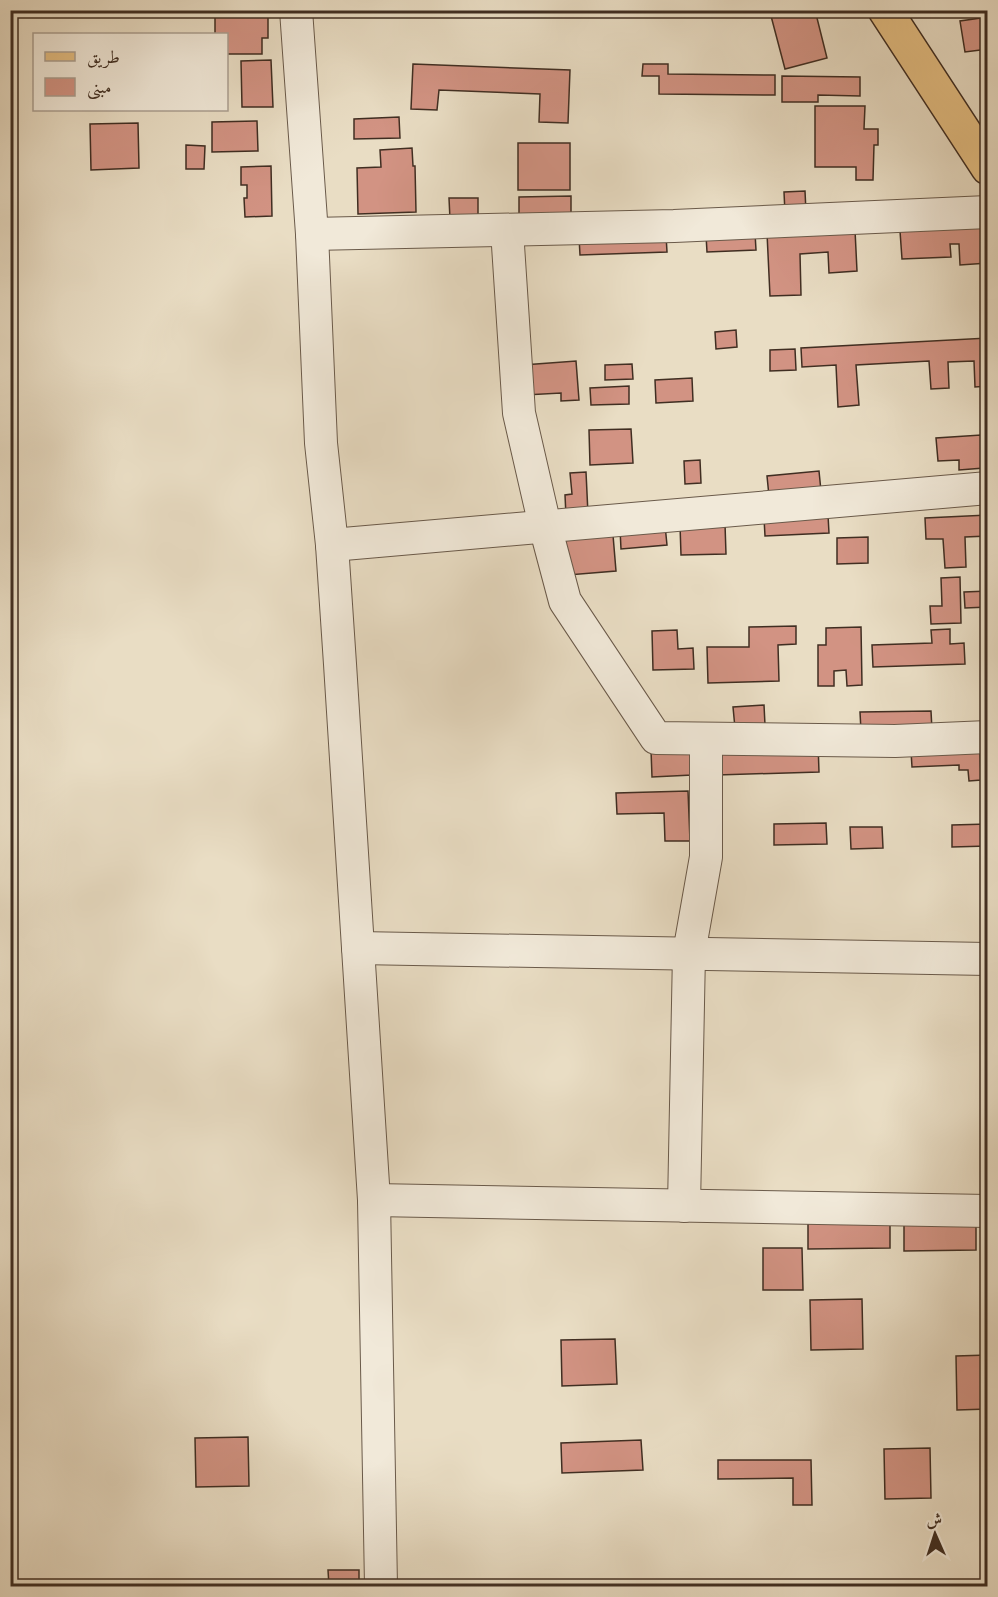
<svg xmlns="http://www.w3.org/2000/svg" width="998" height="1597" viewBox="0 0 998 1597" font-family="'IM FELL English',Amiri,serif">
  <style>
    .building { fill: #d29383; stroke: #402e22; stroke-width: 1.5 }
    .lines { fill: none; stroke-linecap: round; stroke-linejoin: round }
    .street-casing { stroke: #6a5a4a; stroke-width: 34 }
    .primary-casing { stroke: #402e22; stroke-width: 36 }
    .street { stroke: #f1e9d9; stroke-width: 32 }
    .primary { stroke: #e4be82; stroke-width: 33 }
  </style>
  <rect width="100%" height="100%" fill="#e9ddc4"/>
  <filter id="stains"><feTurbulence type="fractalNoise" baseFrequency=".00333" numOctaves="4"/><feColorMatrix values="0 0 0 0 .2 0 0 0 0 .09 0 0 0 0 .02 0 0 0 .5 -.17"/></filter>
  <radialGradient id="worn" r=".72"><stop offset=".6" stop-color="#630" stop-opacity="0"/><stop offset="1" stop-color="#630" stop-opacity=".3"/></radialGradient>
  <g class="building">
    <polygon points="215,10 268,10 268,38 262,38 262,54 226,54 226,34 215,34"/>
    <polygon points="794,10 815,10 827,58 785,69 771,16"/>
    <polygon points="988,17 988,49 965,52 960,21"/>
    <polygon points="271,60 273,107 242,107 241,61"/>
    <polygon points="413,64 570,70 568,123 539,122 540,94 439,90 437,110 411,109"/>
    <polygon points="643,64 668,64 668,74 775,75 775,95 659,94 659,76 642,76"/>
    <polygon points="782,76 860,77 860,96 818,95 818,102 782,102"/>
    <polygon points="815,106 865,106 864,129 878,129 878,145 874,145 873,180 856,180 856,167 815,167"/>
    <polygon points="399,117 400,138 354,139 354,119"/>
    <polygon points="257,121 258,151 212,152 212,122"/>
    <polygon points="138,123 139,168 91,170 90,124"/>
    <rect x="518" y="143" width="52" height="47"/>
    <polygon points="186,145 205,146 204,169 186,169"/>
    <polygon points="412,148 413,166 415,166 416,212 358,214 357,168 381,167 380,150"/>
    <polygon points="271,166 272,216 245,217 244,198 247,198 247,185 241,185 241,167"/>
    <polygon points="805,191 806,212 785,213 784,192"/>
    <polygon points="571,196 571,215 519,217 519,197"/>
    <polygon points="449,198 478,198 478,219 450,219"/>
    <polygon points="988,226 988,263 960,265 959,244 950,244 951,257 902,259 900,231"/>
    <polygon points="855,230 857,271 829,273 828,252 800,254 801,295 770,296 767,233"/>
    <polygon points="755,233 756,250 707,252 706,235"/>
    <polygon points="666,235 667,252 580,255 579,237"/>
    <polygon points="736,330 737,347 716,349 715,332"/>
    <polygon points="988,338 988,386 975,387 974,361 948,362 949,388 931,389 929,361 856,365 859,405 838,407 836,365 802,367 801,348"/>
    <polygon points="795,349 796,370 770,371 770,350"/>
    <polygon points="576,361 579,400 561,401 561,393 525,395 523,365"/>
    <polygon points="632,364 633,379 605,380 605,365"/>
    <polygon points="692,378 693,401 656,403 655,380"/>
    <polygon points="629,386 629,404 591,405 590,388"/>
    <polygon points="631,429 633,463 590,465 589,430"/>
    <polygon points="981,435 984,468 959,470 959,460 938,461 936,438"/>
    <polygon points="700,460 701,483 685,484 684,461"/>
    <polygon points="819,471 821,491 769,496 767,476"/>
    <polygon points="586,472 588,514 566,516 565,495 572,494 570,473"/>
    <polygon points="828,515 829,533 765,536 764,518"/>
    <polygon points="988,515 988,536 965,537 966,567 945,568 943,539 926,539 925,518"/>
    <polygon points="725,524 726,554 681,555 680,525"/>
    <polygon points="665,525 667,545 621,549 620,529"/>
    <polygon points="613,535 616,571 568,575 565,538"/>
    <polygon points="868,537 868,563 837,564 837,538"/>
    <polygon points="960,577 961,623 931,624 930,606 942,606 941,578"/>
    <polygon points="988,591 988,607 965,608 964,592"/>
    <polygon points="796,626 796,644 778,645 779,681 708,683 707,647 749,647 749,627"/>
    <polygon points="861,627 862,685 847,686 846,670 834,671 834,686 818,686 818,645 826,645 826,628"/>
    <polygon points="950,629 950,644 964,643 965,664 873,667 872,645 932,643 931,630"/>
    <polygon points="677,630 678,649 693,648 694,669 653,670 652,631"/>
    <polygon points="764,705 765,725 735,728 733,707"/>
    <polygon points="931,711 932,730 861,731 860,712"/>
    <polygon points="818,743 819,772 717,775 715,746"/>
    <polygon points="980,748 981,780 969,781 968,770 959,770 959,765 912,767 911,751"/>
    <polygon points="691,749 692,775 652,777 651,750"/>
    <polygon points="688,791 690,841 665,841 664,813 617,814 616,793"/>
    <polygon points="826,823 827,844 774,845 774,824"/>
    <polygon points="988,824 988,846 952,847 952,825"/>
    <polygon points="850,827 882,827 883,848 851,849"/>
    <polygon points="976,1212 976,1250 904,1251 904,1213"/>
    <polygon points="890,1216 890,1248 808,1249 808,1217"/>
    <polygon points="763,1248 802,1248 803,1290 763,1290"/>
    <polygon points="862,1299 863,1349 811,1350 810,1300"/>
    <polygon points="615,1339 617,1384 562,1386 561,1340"/>
    <polygon points="988,1355 988,1409 957,1410 956,1356"/>
    <polygon points="248,1437 249,1486 196,1487 195,1438"/>
    <polygon points="641,1440 643,1470 562,1473 561,1443"/>
    <polygon points="930,1448 931,1498 885,1499 884,1449"/>
    <polygon points="718,1460 811,1460 812,1505 793,1505 793,1478 718,1479"/>
    <polygon points="328,1570 359,1570 359,1586 329,1586"/>
  </g>
  <g class="lines">
    <defs>
      <g id="street">
        <polyline points="296,10 312,234 321,443 332,545 340,664 374,1200 381,1586"/>
        <polyline points="507,230 519,413 545,526 565,601 656,738 895,741 988,737"/>
        <polyline points="312,234 674,226 988,212"/>
        <polyline points="332,545 988,488"/>
        <polyline points="358,948 988,959"/>
        <polyline points="374,1200 988,1211"/>
        <polyline points="684,1206 689,953 706,857 706,739"/>
      </g>
      <polyline id="primary" points="885,10 988,168"/>
    </defs>
    <use href="#street" class="street-casing"/>
    <use href="#primary" class="primary-casing"/>
    <use href="#street" class="street"/>
    <use href="#primary" class="primary"/>
  </g>
  <rect width="998" height="1597" fill="none" stroke="#e9ddc4" stroke-width="36"/>
  <rect x="12" y="12" width="974" height="1573" fill="none" stroke="#402e22" stroke-width="3"/>
  <rect x="18" y="18" width="962" height="1561" fill="none" stroke="#402e22" stroke-width="1.5"/>
  <rect x="33" y="33" width="195" height="78" fill="#f1e9d9" stroke="#aa9e90" stroke-width="1.5"/>
  <rect x="45" y="52" width="30" height="9" fill="#e4be82" stroke="#aa9e90" stroke-width="1.5"/>
  <text x="87" y="63" font-size="18" fill="#402e22">طريق</text>
  <rect x="45" y="78" width="30" height="18" fill="#d29383" stroke="#aa9e90" stroke-width="1.5"/>
  <text x="87" y="93" font-size="18" fill="#402e22">مبنى</text>
  <g transform="translate(935 1534) rotate(357)" stroke="#f1e9d9" stroke-width="4.5" paint-order="stroke">
  <path d="M0-4.5L10 22L0 15L-10 22Z" fill="#402e22"/>
  <text y="-9" font-size="16" font-weight="bold" text-anchor="middle" fill="#402e22">ش</text>
  </g>
  <rect width="100%" height="100%" filter="url(#stains)"/>
  <rect width="100%" height="100%" fill="url(#worn)"/>
</svg>
